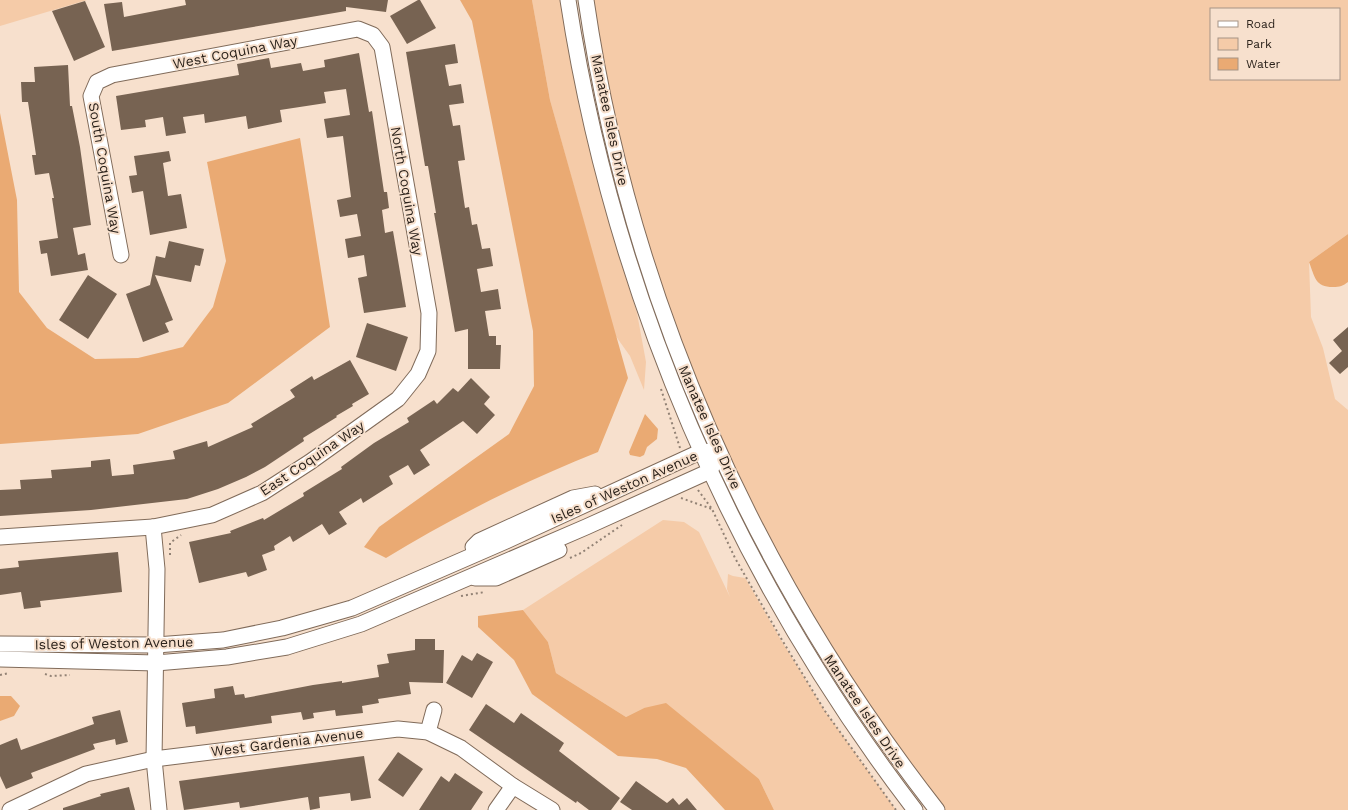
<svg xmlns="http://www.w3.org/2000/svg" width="1348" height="810" viewBox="0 0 1348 810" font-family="'Work Sans',sans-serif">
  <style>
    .green { fill: #f5cba8; fill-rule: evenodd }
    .water { fill: #eaaa73 }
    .building { fill: #776352 }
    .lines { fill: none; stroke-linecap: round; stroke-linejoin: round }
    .minor-casing { stroke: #806b5a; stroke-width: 17 }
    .path { stroke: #928275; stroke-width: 2; stroke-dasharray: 2 3; stroke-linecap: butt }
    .minor { stroke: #fff; stroke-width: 15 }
    .labels { text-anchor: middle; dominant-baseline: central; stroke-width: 4; stroke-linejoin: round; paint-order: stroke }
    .street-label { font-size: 14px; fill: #2c231c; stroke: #f7e0cd }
  </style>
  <rect width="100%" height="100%" fill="#f7e0cd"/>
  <g class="green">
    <polygon points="0,0 87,0 0,26"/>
    <polygon points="532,0 561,0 579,106 621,263 637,313 646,362 644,390 630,356 615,335 550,100"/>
    <path d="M586,0H1348V234L1309,262L1311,317L1323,348L1335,399L1348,410V810H937L819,642L666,322ZM1211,9H1339V79H1211Z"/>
    <polygon points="663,520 684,522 699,532 730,597 727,589 728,574 733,576 745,578 747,581 781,640 825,711 896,810 774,810 759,779 644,708 626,717 556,673 548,642 523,610"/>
  </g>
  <g class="water">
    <path d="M460,0H532L550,100L628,378L598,452C525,481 453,517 386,558L364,547L379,527L509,434L534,386L533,331L472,21Z"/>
    <polygon points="0,113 17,200 19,292 47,328 95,359 138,358 183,347 213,307 226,261 207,162 300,138 330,327 228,403 138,434 0,444"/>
    <path d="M1348,234V282C1343,286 1340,287 1333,287C1315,287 1315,277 1309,262Z"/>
    <polygon points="645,414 658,429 657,439 647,447 644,455 640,457 630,455 629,452"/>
    <polygon points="523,610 548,642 556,673 626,717 644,708 666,703 759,779 774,810 725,810 686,768 657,759 618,756 532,694 514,660 478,627 478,616"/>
    <polygon points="0,696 11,696 20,706 14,716 0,721"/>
  </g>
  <g class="building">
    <polygon points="185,0 388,0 386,12 346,7 346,11 112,51 104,4 122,2 124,17 186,5"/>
    <polygon points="418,0 420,0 436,28 407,44 390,16"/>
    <polygon points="85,1 105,47 74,61 52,11"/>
    <polygon points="455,44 458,63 445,65 449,86 461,84 464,103 449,105 453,126 460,125 465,160 458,161 465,208 469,207 472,225 477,224 482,249 490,248 493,266 477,269 481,292 498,289 501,309 485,311 489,336 496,336 496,345 501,345 500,369 468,369 468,329 455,332 434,213 436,213 428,166 425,166 406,52"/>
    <polygon points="359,53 369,112 372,111 384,192 387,192 389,208 382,210 385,233 393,231 406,307 364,313 358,278 367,276 364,255 348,258 345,239 361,236 357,214 340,217 337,200 351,197 343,136 327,138 324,119 350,115 346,89 324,92 326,103 280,110 282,122 248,129 246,116 205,123 204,114 183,117 186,133 166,136 163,117 145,120 146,127 121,130 116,96 239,75 237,64 269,58 271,68 301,63 303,71 325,67 324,60"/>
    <polygon points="68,65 70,106 72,106 80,147 91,225 73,228 78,255 85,253 88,270 51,276 47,253 41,254 39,241 58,238 52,198 54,198 49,173 35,175 32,155 36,155 28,102 22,102 21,82 35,82 34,67"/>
    <polygon points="169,151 171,161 163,163 168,196 181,194 187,228 150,235 143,191 132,193 129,176 137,175 134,156"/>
    <polygon points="169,241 204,249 200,266 195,265 191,282 155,275 173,320 165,323 169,332 143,342 126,294 150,285 156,256 165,258"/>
    <polygon points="88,275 117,294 88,339 59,320"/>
    <polygon points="367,323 408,337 396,371 356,357"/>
    <polygon points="1348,327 1348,367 1340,374 1329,363 1342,351 1333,340"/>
    <polygon points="350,360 369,394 352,404 353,406 336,416 337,417 303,438 304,441 265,467 246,477 218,489 187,499 91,510 0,516 0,490 21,489 20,480 52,478 51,470 91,467 91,461 110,459 112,476 134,474 133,465 175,459 173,451 207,441 208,447 253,427 251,424 295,397 290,390 312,376 314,380"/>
    <polygon points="471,378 490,397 484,404 495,415 477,434 463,421 420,450 430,465 414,475 408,465 389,476 393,484 363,503 361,498 339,512 347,524 329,535 322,524 293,542 290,536 274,546 275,550 262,555 267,570 248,577 246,572 199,583 189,542 231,533 230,531 263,518 264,520 304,496 303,493 342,469 341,467 374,443 409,422 407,418 434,400 437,404 453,388 458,392"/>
    <polygon points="118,552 122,592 40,601 41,607 24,609 21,592 0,595 0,569 19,567 18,561"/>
    <polygon points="415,639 435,639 435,650 444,650 443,683 409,682 411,694 378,699 379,703 362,706 363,713 336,716 335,710 313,713 314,718 303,720 301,712 271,716 272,723 196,734 195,726 186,727 182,703 215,698 214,689 233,686 235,695 244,694 245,698 313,685 342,681 342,683 379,677 377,665 389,663 387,654 415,650"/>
    <polygon points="477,653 493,662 472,698 446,683 462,655 472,661"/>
    <polygon points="486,704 514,723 521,713 564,743 559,751 620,798 611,810 589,810 577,801 576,803 469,730"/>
    <polygon points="120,710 128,742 116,745 115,739 93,744 95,749 31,773 33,778 6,789 0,776 0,745 17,738 21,750 94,724 92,717"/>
    <polygon points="398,752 423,769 403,797 378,780"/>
    <polygon points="364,756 371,798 351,801 350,793 319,797 320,808 310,810 308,797 240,808 239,802 184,810 179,781"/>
    <polygon points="455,773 483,792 471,810 419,810 441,776 449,782"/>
    <polygon points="636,781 667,803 673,798 679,805 687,798 697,810 632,810 620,802"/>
    <polygon points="129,787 135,810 63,810 63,808 101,796 100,794"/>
  </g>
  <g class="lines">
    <defs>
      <g id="minor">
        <path d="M568,0C613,294 734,574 915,810"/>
        <path d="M586,0C629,296 753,575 937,810"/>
        <polyline points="153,527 157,569 154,759 159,810"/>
        <polyline points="0,537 153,527 212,515 262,493 310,462 398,399 418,374 428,351 429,313 382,47 373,35 358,29 112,75 97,82 91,96 121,255"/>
        <polyline points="473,547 479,541 573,498 595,494"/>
        <polyline points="475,578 496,578 559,550"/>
        <polyline points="0,644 156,645 223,640 282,628 352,608 506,541 702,451 711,452"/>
        <polyline points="0,659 156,663 227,657 287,647 361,624 586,527 710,471 714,463"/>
        <polyline points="428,732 434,710"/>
        <polyline points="10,810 86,774 154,759 398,729 428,732 461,748 513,786 552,810"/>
        <polyline points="496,810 513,786"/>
      </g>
    </defs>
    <use href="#minor" class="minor-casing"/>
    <g class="path">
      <polyline points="661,389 680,448"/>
      <polyline points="698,490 712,509 735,558 782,640 825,711 896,810"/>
      <polyline points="681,498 712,509"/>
      <polyline points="170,555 170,543 181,535"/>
      <polyline points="570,558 581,553 622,525"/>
      <polyline points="461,596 485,592"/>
      <polyline points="45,674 51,676 70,675"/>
      <polyline points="0,675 9,673"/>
    </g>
    <use href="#minor" class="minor"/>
  </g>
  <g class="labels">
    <g class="street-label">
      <text transform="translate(235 52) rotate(-11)">West Coquina Way</text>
      <text transform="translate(610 120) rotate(78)">Manatee Isles Drive</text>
      <text transform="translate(105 168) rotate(80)">South Coquina Way</text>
      <text transform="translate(407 191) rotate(80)">North Coquina Way</text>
      <text transform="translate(710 427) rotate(66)">Manatee Isles Drive</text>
      <text transform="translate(312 458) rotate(-34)">East Coquina Way</text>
      <text transform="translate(624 487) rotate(-24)">Isles of Weston Avenue</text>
      <text transform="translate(114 643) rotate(-1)">Isles of Weston Avenue</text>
      <text transform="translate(865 711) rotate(56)">Manatee Isles Drive</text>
      <text transform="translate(287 742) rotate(-7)">West Gardenia Avenue</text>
    </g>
  </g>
  <rect x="1210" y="8" width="130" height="72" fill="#f7e0cd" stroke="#a69486"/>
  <rect x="1218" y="21" width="20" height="6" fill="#ffffff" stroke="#a69486"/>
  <text x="1246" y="28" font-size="12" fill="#2c231c">Road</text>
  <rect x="1218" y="38" width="20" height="12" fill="#f5cba8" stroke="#a69486"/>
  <text x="1246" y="48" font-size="12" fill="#2c231c">Park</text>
  <rect x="1218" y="58" width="20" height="12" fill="#eaaa73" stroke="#a69486"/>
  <text x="1246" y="68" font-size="12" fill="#2c231c">Water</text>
</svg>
